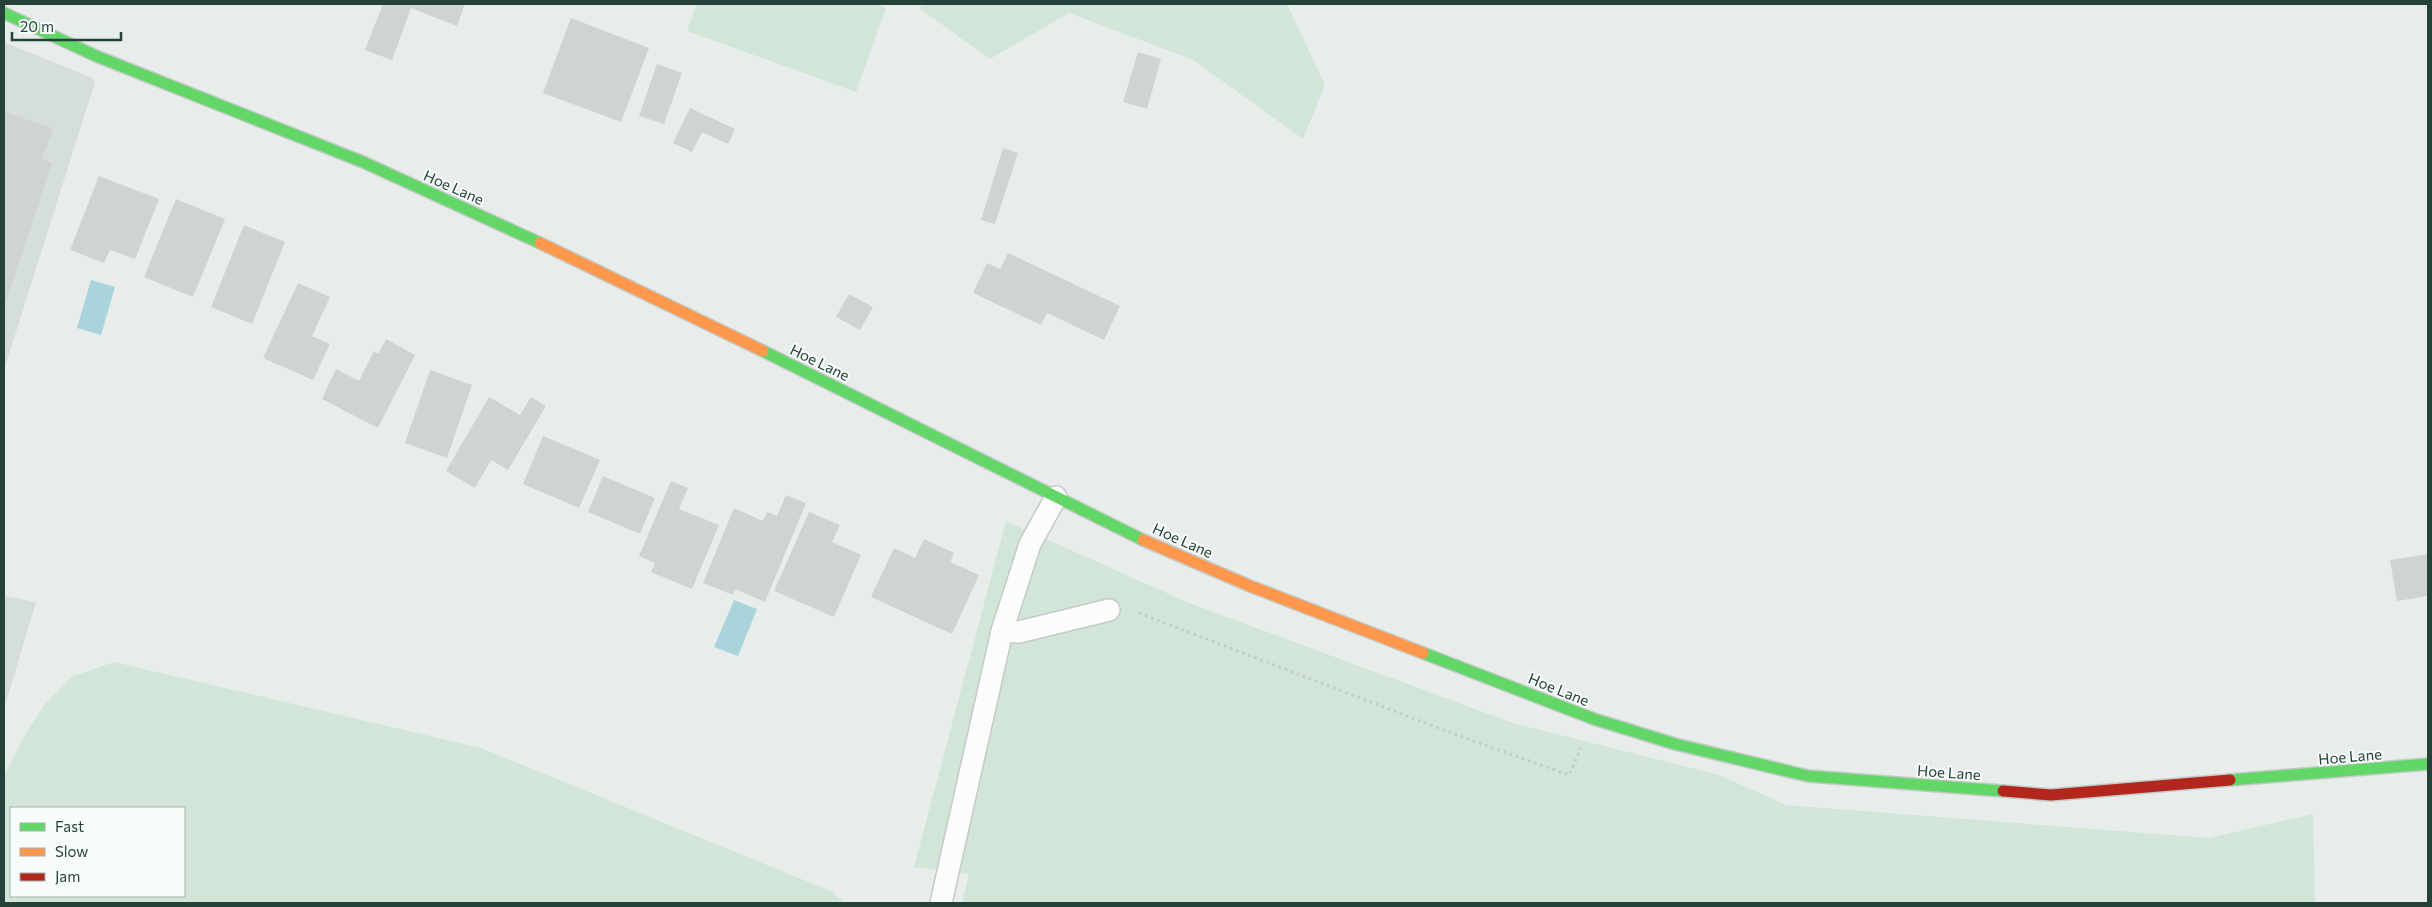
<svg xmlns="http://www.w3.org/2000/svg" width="2432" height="907" viewBox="0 0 2432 907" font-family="Commissioner,sans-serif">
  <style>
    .built { fill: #d6dedb }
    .green { fill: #d1e6d8; fill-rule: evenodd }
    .water { fill: #a9d4db }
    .building { fill: #cfd4d2 }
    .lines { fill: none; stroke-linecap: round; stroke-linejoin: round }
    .lane-casing { stroke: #c5cac8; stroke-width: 24 }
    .fast-casing { stroke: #c3cbc8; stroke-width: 14 }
    .slow-casing { stroke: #c3cbc8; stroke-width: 14 }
    .jam-casing { stroke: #c3cbc8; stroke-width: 14 }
    .path { stroke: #c3ccca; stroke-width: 3; stroke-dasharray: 2.5 4; stroke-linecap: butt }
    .lane { stroke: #fcfcfc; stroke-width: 21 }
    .fast { stroke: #63d668; stroke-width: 11 }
    .slow { stroke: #ff974d; stroke-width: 11 }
    .jam { stroke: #b3261e; stroke-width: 11 }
    .labels { text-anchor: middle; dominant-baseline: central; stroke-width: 4; stroke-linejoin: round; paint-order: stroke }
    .street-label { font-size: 15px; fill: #24423a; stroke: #f7fbf9 }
  </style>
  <rect width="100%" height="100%" fill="#e8edeb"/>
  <g class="built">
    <polygon points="4,42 90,77 95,82 4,370"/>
    <polygon points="4,596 36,602 4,709"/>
  </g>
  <g class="green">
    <polygon points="697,4 875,4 886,8 856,92 687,31"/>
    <polygon points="924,4 1287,4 1325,85 1303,139 1193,60 1069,13 990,59 919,8"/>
    <polygon points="1006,521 1189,603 1513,723 1719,775 1786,805 2209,838 2313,814 2315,903 962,903 969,874 914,867"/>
    <path d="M114,662L481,748L833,892L844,903H4L5,774L22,740L45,704L71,677ZM184,808V896H11V808Z"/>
  </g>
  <g class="water">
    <polygon points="91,280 115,287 101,335 77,328"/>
    <polygon points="734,600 757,609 738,656 714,647"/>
  </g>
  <g class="building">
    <polygon points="383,4 465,4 457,26 411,8 392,60 365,50"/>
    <polygon points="571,18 649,48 621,122 543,93"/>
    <polygon points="1138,52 1161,59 1147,109 1123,102"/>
    <polygon points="657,64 682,73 664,124 639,116"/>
    <polygon points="690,108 735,129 728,144 702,132 692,152 673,143"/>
    <polygon points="4,111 53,129 42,159 52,163 4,308"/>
    <polygon points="1003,148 1018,153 995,224 981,220"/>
    <polygon points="99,176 159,199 135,259 110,250 104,263 70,250"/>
    <polygon points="176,199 225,219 193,297 144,277"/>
    <polygon points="244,225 285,242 252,324 211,307"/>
    <polygon points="1008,253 1120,306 1104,340 1047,313 1041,325 973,293 987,263 1000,269"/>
    <polygon points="298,283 330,297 312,336 330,344 313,380 263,358"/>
    <polygon points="849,294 873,307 860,330 836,317"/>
    <polygon points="386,339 415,355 378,428 322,399 336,369 359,381 374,351 378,354"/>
    <polygon points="430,370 472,385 447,458 405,443"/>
    <polygon points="489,397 520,415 531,397 546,406 508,470 491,460 475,488 446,471"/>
    <polygon points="543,436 600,460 579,508 523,484"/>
    <polygon points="603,476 655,498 640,534 588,512"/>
    <polygon points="671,481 688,488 679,509 719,525 692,589 651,572 655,563 639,556"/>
    <polygon points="786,495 806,503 765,602 735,589 733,595 703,583 734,508 763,521 767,512 777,516"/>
    <polygon points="809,512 840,525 832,542 861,555 834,617 774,591"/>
    <polygon points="924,539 954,553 950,562 979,575 952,634 871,597 894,548 915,558"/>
    <polygon points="2428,554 2428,596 2397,601 2390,560"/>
  </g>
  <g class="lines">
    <defs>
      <g id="lane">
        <polyline points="1002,631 1019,632 1109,610"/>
        <polyline points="941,903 1002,631 1030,544 1056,497"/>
      </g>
      <g id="fast">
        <polyline points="4,13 96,56 363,162 540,243"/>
        <polyline points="763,351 1143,540"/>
        <polyline points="1423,653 1594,719 1675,744 1808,776 2003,791"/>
        <polyline points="2230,780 2428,764"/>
      </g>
      <g id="slow">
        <polyline points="540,243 763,351"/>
        <polyline points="1143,540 1250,586 1423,653"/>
      </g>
      <polyline id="jam" points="2003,791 2051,795 2230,780"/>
    </defs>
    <use href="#lane" class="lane-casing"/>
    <use href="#fast" class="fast-casing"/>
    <use href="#slow" class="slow-casing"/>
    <use href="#jam" class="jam-casing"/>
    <polyline class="path" points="1139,613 1462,737 1569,775 1581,748"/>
    <use href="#lane" class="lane"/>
    <use href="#fast" class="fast"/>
    <use href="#slow" class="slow"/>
    <use href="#jam" class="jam"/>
  </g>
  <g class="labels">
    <g class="street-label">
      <text transform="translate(454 187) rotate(24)">Hoe Lane</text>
      <text transform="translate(820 362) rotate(26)">Hoe Lane</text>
      <text transform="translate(1183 540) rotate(24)">Hoe Lane</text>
      <text transform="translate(1559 689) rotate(22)">Hoe Lane</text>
      <text transform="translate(2350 756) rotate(-5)">Hoe Lane</text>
      <text transform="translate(1949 772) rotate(4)">Hoe Lane</text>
    </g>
  </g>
  <rect width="2432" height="907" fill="none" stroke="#24423a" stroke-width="10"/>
  <rect x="10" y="807" width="175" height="90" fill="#f7fbf9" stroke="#a3b1ad"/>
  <rect x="20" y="823" width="25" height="8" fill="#63d668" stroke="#a3b1ad"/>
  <text x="55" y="832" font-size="15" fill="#24423a">Fast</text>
  <rect x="20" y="848" width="25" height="8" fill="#ff974d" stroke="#a3b1ad"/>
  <text x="55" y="857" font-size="15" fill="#24423a">Slow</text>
  <rect x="20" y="873" width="25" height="8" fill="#b3261e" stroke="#a3b1ad"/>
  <text x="55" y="882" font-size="15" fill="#24423a">Jam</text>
  <path d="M12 32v8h109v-8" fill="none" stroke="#24423a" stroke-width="2.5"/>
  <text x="20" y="32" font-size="15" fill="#24423a" stroke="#f7fbf9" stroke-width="4" paint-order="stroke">20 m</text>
</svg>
